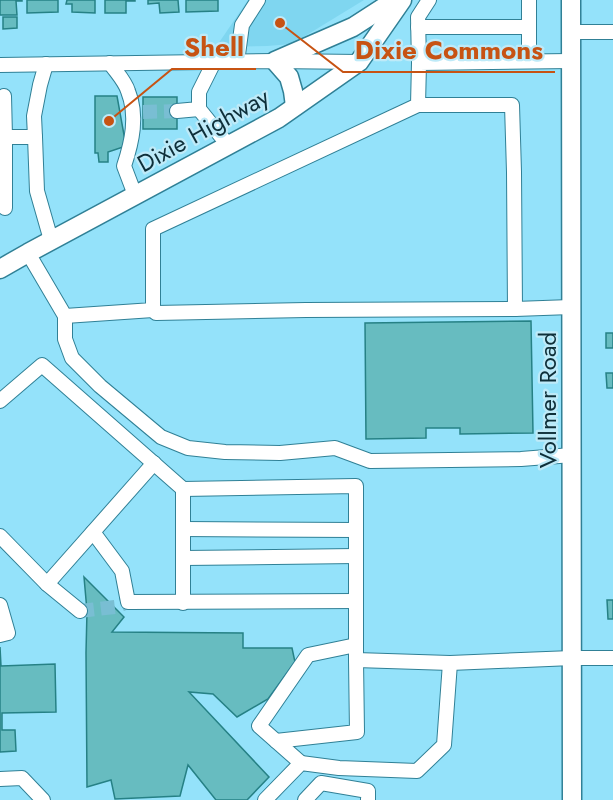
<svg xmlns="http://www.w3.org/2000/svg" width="613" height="800" viewBox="0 0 613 800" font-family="Jost,sans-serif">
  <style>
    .built { fill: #7fd6f0 }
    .building { fill: #67bcc0; stroke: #268185; stroke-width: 1.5 }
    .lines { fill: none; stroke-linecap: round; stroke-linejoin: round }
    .minor-tunnel { stroke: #79bed3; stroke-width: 14; stroke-dasharray: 14 7; stroke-linecap: butt }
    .minor-casing { stroke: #308096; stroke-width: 16 }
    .major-casing { stroke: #308096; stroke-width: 21 }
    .minor { stroke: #fff; stroke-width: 14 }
    .major { stroke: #fff; stroke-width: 18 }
    .labels { text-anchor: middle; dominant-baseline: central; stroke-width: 4.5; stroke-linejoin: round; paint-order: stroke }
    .street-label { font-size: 24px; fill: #0e2f39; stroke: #beeaf8 }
    .leader { fill: none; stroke: #c75313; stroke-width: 2 }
    .callout-dot { fill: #c75313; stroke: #beeaf8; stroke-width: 2 }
    .callout-label { font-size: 26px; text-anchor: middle; font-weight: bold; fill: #c75313; stroke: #beeaf8; stroke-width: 4.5; stroke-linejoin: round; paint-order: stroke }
  </style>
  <rect width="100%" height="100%" fill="#94e2fa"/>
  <polygon class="built" points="248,0 364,0 292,44 267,46 216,47"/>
  <g class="building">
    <polygon points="0,0 22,0 22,1 16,1 17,15 0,15"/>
    <polygon points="27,0 58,0 58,12 27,13"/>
    <polygon points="67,0 95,0 95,13 72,12 72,4 66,4"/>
    <polygon points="105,0 135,0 135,1 126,1 126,13 105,13"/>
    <polygon points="148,0 178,0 179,12 160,13 159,3 148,4"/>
    <polygon points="186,0 218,0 218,11 186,12"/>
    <polygon points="3,17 17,17 17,28 3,29"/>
    <polygon points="95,96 117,96 126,146 108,152 108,162 99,162 98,153 95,153"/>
    <rect x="143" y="97" width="34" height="32"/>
    <polygon points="531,321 533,433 460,434 460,428 426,428 426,438 366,439 365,323"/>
    <rect x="606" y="333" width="7" height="15"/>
    <polygon points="606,373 613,373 613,388 607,388"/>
    <polygon points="84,577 124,617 112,632 243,633 243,648 292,648 295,662 268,699 237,717 213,694 189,692 269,777 247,800 216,800 188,765 180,796 115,799 111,780 87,787 86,653 87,611"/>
    <polygon points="607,600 613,600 613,619 608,619"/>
    <polygon points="0,647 1,666 55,664 56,712 2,713 2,730 15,730 16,751 0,752"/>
  </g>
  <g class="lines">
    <g class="minor-tunnel">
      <polyline points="143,112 177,111"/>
      <polyline points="80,611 115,607 128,602"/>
    </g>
    <defs>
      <g id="minor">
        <polyline points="529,0 529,60"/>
        <polyline points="418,27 529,27"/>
        <polyline points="571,32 613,32"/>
        <polyline points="237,62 242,25 258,0"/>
        <path d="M110,63C116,72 125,81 128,91C138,116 132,142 124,166L135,195"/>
        <polyline points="419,63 418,17 429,0"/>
        <polyline points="46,64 40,85 34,116 35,137 37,191 51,240"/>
        <polyline points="0,65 275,61 359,62"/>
        <polyline points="4,96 5,137"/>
        <polyline points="418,105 512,105 514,172 515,309"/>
        <polyline points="199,109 228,145"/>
        <polyline points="177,111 199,109 199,92 214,62"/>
        <polyline points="5,208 5,137 35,137"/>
        <polyline points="28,253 65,316 153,310 153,229 418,105 419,63 571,61"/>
        <polyline points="153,310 156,313 306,310 515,309 571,307"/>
        <polyline points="65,316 65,339 72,358 100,386 161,437 188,448 225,452 280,453 335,448 370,461 521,459 572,455"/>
        <polyline points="0,401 42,365 183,489 356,486 356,660 450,663"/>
        <polyline points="183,529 356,530"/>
        <polyline points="93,532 122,571 128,602 356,601"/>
        <polyline points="0,536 47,584 80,611"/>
        <polyline points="183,558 356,556"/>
        <polyline points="47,584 154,463"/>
        <polyline points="183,603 183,489"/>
        <polyline points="0,605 8,633 0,635"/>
        <polyline points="276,741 357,732 356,660"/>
        <polyline points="301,763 259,726 308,655 356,645"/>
        <polyline points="0,779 22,778 43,800"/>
        <polyline points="265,800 301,763 339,768 417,771 444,745 450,663 572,658 613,658"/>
        <polyline points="305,800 321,783 368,791 368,800"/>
      </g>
      <g id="major">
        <polyline points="571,0 572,800"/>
        <polyline points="295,106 293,91 289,77 275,61 353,27 395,0"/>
        <polyline points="0,269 28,253 279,118 359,62 402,0"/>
      </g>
    </defs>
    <use href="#minor" class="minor-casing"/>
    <use href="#major" class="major-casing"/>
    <use href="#minor" class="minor"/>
    <use href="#major" class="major"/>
  </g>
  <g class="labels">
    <g class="street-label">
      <text transform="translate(203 130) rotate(-29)">Dixie Highway</text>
      <text transform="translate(547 400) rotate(-90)">Vollmer Road</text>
    </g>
  </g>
  <path class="leader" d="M109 121L172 69H256M280 23L343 72H555"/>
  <g class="callout-dot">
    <circle cx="109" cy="121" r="6"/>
    <circle cx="280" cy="23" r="6"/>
  </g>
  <g class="callout-label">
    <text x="214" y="56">Shell</text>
    <text x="449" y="59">Dixie Commons</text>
  </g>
</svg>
